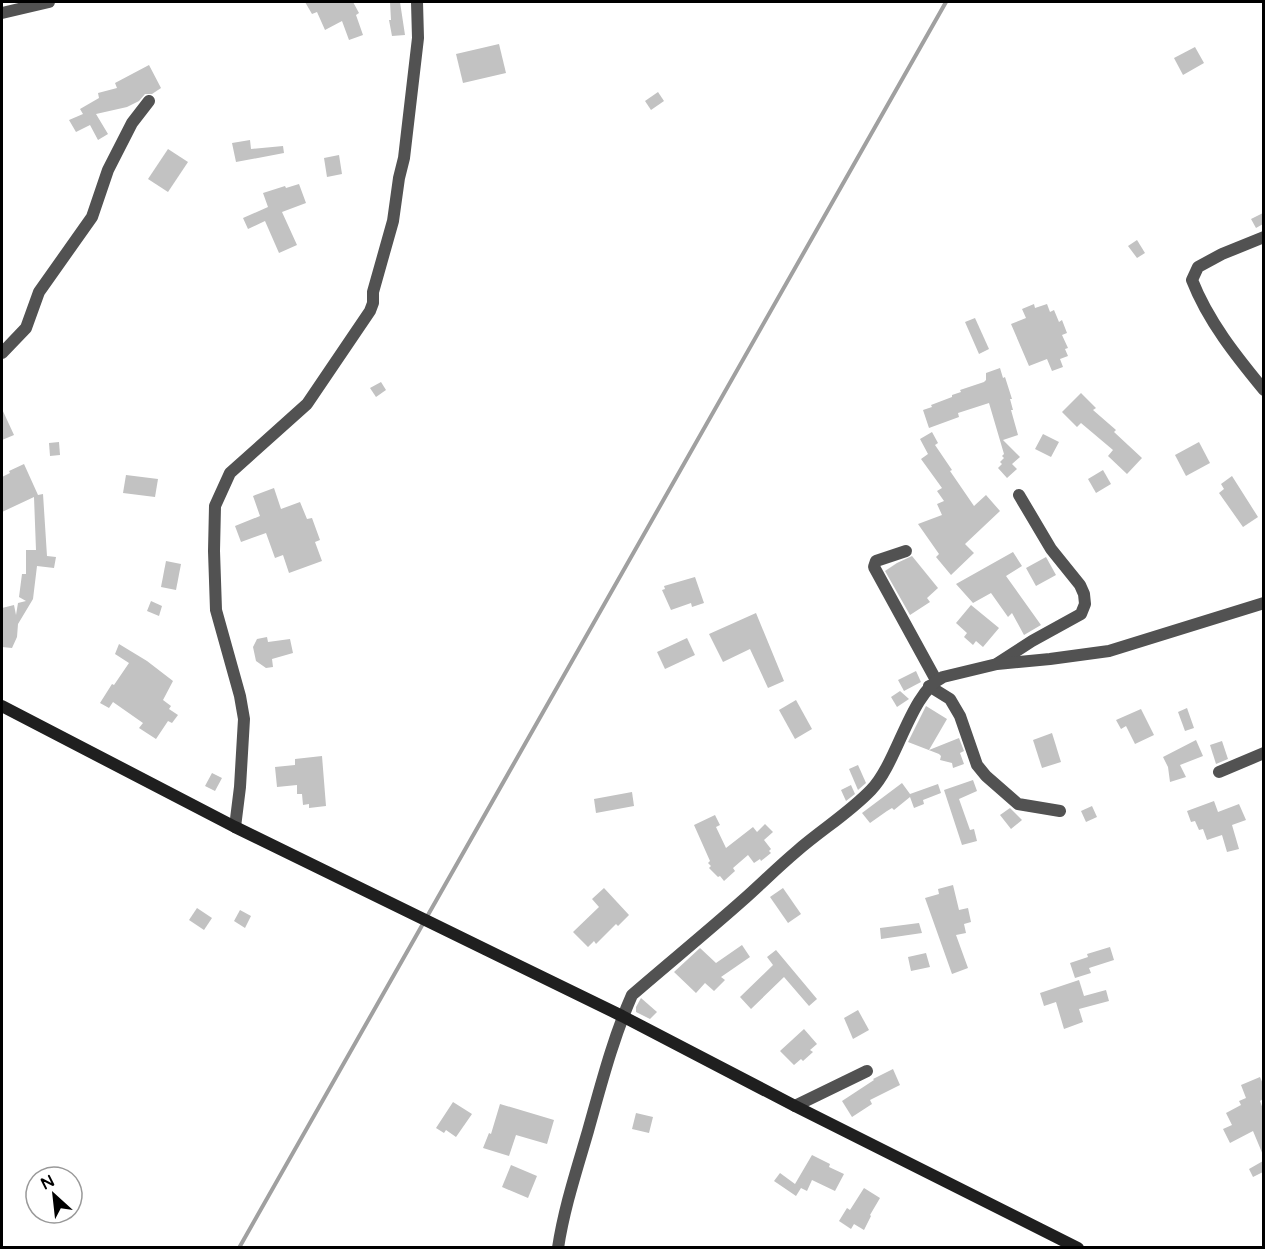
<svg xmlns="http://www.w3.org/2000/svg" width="1265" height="1249" viewBox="0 0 1265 1249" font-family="'Varela Round',sans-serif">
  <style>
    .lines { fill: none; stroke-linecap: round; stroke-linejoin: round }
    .stream { stroke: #a0a0a0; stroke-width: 4 }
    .building { fill: #c2c2c2 }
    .street { stroke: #525252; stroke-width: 12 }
    .secondary { stroke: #1f1f1f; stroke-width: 12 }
  </style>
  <rect width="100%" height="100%" fill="#fff"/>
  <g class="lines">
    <polyline class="stream" points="239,1248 946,2"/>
  </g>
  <g class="building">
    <polygon points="305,2 353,2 359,13 356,15 363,35 349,40 342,21 325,30 317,12 312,14"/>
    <polygon points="390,2 400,2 405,35 392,36 389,20 391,20"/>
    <polygon points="499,44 506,73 463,83 456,54"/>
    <polygon points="1195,47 1204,63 1183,75 1174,58"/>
    <polygon points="149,65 161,88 152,94 145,94 139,101 127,107 96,114 108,134 98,140 90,125 76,132 69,120 83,114 80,109 99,98 98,93 117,88 115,83"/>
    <polygon points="658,92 664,101 651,110 645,101"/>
    <polygon points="250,140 251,149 283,146 284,153 236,162 232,143"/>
    <polygon points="168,149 188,162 168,192 148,179"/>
    <polygon points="339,155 342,174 327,177 324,158"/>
    <polygon points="299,184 306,203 282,212 297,245 279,253 265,221 248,229 243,218 268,207 263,193 285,186 286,188"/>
    <polygon points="1263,213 1263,224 1256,228 1251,219"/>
    <polygon points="1137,240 1145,253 1137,258 1128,246"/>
    <polygon points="1034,304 1035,308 1047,304 1050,312 1054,310 1059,322 1062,320 1067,333 1062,335 1068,348 1065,349 1068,356 1060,359 1063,367 1052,371 1047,359 1029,366 1011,324 1026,318 1022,309"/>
    <polygon points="975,318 989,349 979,354 965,322"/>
    <polygon points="1000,368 1003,378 1005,377 1012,399 1010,399 1013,410 1011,410 1018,435 1003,440 1020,457 1012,464 1017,469 1007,478 998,468 1002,464 1000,462 1004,458 1002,456 1004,454 989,403 958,413 959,417 929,428 923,410 932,407 931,405 952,397 952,395 961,392 960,390 984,382 986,380 986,373"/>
    <polygon points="381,382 386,390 376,397 370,388"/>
    <polygon points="1081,393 1096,408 1093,410 1116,430 1114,432 1142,458 1127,474 1108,456 1113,450 1081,423 1077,427 1062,412"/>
    <polygon points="2,409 14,435 2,440"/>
    <polygon points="932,432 938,443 935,445 952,470 950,471 974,506 986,495 1000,511 965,544 974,553 951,575 936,557 939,554 918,524 942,515 937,504 944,501 937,491 942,488 921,459 928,454 920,439"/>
    <polygon points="1043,434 1059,442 1051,457 1035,449"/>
    <polygon points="59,442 60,455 50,456 49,443"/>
    <polygon points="1199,442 1210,463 1186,476 1175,455"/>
    <polygon points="24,464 38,495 43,494 47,556 56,557 54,568 37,566 33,599 18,624 17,637 12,648 2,647 2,608 14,605 16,615 18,603 26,601 19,597 22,574 26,574 26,550 36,550 34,497 2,512 2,477 10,473 9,471"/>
    <polygon points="1103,470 1111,484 1096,493 1088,479"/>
    <polygon points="126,475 158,479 155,497 123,493"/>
    <polygon points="1232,476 1258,517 1243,527 1219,493 1224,489 1221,484"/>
    <polygon points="274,488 281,509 300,502 307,519 312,518 320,540 315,542 322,561 289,573 283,555 275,558 266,533 241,542 235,526 260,516 253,496"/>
    <polygon points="1013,552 1022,566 1006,576 1041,625 1024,635 1012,613 1008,617 991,593 973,603 956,584"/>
    <polygon points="912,556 938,588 927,598 930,602 910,615 885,571 897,563"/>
    <polygon points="1046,557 1056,575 1036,586 1026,568"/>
    <polygon points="166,561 181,564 176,590 161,587"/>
    <polygon points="695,577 704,603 692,607 691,603 671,610 662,590 665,589 664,586"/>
    <polygon points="151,601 162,606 159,616 147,611"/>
    <polygon points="971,605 999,628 983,647 976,641 973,645 964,637 967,633 956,623"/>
    <polygon points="756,613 784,681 768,688 750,649 723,662 709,634"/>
    <polygon points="267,637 268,642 290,639 293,653 272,659 273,667 266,668 256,661 253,647 257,639"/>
    <polygon points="687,638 695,655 665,669 657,652"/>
    <polygon points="119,644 147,661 173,681 163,700 171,706 169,709 178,715 172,723 168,721 156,739 139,728 143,723 113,702 109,708 100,703 112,684 114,685 129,663 115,654"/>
    <polygon points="916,671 921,682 904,691 898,680"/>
    <polygon points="900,691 909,699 897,707 891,697"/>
    <polygon points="796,700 812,729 795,739 779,710"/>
    <polygon points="926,706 947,719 929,750 959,738 964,751 960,753 964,764 953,768 952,763 940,760 941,756 939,754 908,742"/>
    <polygon points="1187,708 1194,728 1185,731 1178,712"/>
    <polygon points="1141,709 1154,735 1135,744 1126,726 1121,729 1116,720"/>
    <polygon points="1052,733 1061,762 1042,768 1033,740"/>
    <polygon points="1196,740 1203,756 1180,765 1186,777 1170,782 1168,767 1163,757"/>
    <polygon points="1222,741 1228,759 1216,764 1210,745"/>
    <polygon points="322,756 326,806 309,808 309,804 303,805 302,794 297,794 297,785 277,787 275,767 295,765 295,759"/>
    <polygon points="858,765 866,783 858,790 849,769"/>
    <polygon points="212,773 222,778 215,791 205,786"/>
    <polygon points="973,780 977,791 959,799 970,830 974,829 977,841 962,845 944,790"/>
    <polygon points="902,783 910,794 938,784 941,793 923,800 924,804 914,808 910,797 894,810 892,808 887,811 870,823 862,813"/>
    <polygon points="851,785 855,794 846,801 841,790"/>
    <polygon points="632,792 634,806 596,813 594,799"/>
    <polygon points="1214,801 1218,812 1239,804 1246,820 1232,825 1239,849 1227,852 1222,835 1207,840 1203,829 1199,830 1195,821 1191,822 1187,811"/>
    <polygon points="1092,806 1097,817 1086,822 1081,811"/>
    <polygon points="1010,808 1022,820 1011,829 1000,815"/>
    <polygon points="715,815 720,825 716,827 726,848 753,827 757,832 765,824 773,832 764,840 771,849 769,851 771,853 761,861 760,859 754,863 748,855 733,868 735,871 724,881 720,876 718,877 709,868 711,866 708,863 710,861 694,825"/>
    <polygon points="953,885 959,910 968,908 971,922 964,924 966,933 956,935 968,968 952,974 925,898 939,894 938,889"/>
    <polygon points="604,888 629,915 618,926 616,924 596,944 594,941 588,947 573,932 599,907 592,899"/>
    <polygon points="783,888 801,914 788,923 770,897"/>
    <polygon points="197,908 212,918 204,930 189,920"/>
    <polygon points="240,910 251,916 245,928 234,921"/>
    <polygon points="919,923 922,933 881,939 880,928"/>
    <polygon points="742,945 750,957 721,977 725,980 714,991 705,983 696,993 674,972 700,948 716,963"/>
    <polygon points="1110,947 1114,960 1089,968 1091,973 1075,978 1070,963 1088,957 1087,954"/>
    <polygon points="776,950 817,999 809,1006 784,977 751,1009 740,997 773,965 767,957"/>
    <polygon points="926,953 930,967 911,971 908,957"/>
    <polygon points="1079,980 1084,996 1106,990 1109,1001 1079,1009 1083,1022 1064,1029 1056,1002 1044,1006 1040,993"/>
    <polygon points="641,998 657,1012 650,1019 636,1012 636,1007"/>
    <polygon points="858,1010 869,1030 853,1039 844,1018"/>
    <polygon points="804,1029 817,1044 810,1050 813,1052 803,1061 801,1059 794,1065 780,1051"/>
    <polygon points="893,1069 900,1085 870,1100 872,1104 852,1117 842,1101 874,1080 873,1079"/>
    <polygon points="1260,1077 1263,1084 1263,1099 1260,1101 1263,1109 1263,1155 1253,1131 1230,1143 1223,1129 1232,1125 1226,1113 1241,1105 1239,1101 1246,1098 1241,1085"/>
    <polygon points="453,1102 472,1114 456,1137 446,1130 444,1133 436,1128"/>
    <polygon points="500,1104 554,1120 547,1144 516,1135 509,1156 483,1148 489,1133 491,1134"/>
    <polygon points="636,1113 653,1117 649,1133 632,1129"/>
    <polygon points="812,1155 830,1164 829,1167 844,1174 835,1191 812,1180 807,1191 801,1188 796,1196 774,1181 780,1173 795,1184"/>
    <polygon points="1263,1161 1263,1172 1253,1177 1249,1169"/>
    <polygon points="511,1165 537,1176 528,1198 502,1187"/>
    <polygon points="864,1188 880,1198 870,1215 871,1216 864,1230 854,1224 851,1229 839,1221 847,1208 850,1210"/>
  </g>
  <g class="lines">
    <g class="street">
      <polyline points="2,13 49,2"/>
      <path d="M1264,237L1222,254L1198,267L1192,280C1208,321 1236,356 1264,390"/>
      <polyline points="2,353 26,328 39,292 92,217 108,170 132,123 149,101"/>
      <polyline points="906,551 876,561 874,567 936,680"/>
      <polyline points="998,663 1032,641 1081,614 1085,604 1084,594 1080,585 1051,549 1019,495"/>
      <polyline points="929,686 950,699 960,716 977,765 986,776 1018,804 1060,811"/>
      <polyline points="1219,772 1264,753"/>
      <polyline points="235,827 240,787 244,719 240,696 216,610 214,551 215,506 230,473 307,404 370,311 373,303 373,292 393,221 399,178 404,158 418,38 417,2"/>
      <polyline points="795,1106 867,1071"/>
      <path d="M558,1248C564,1208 577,1169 588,1131C601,1085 613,1038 632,995C669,963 707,932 743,900C761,884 778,867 797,851C821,830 849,813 871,790C898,762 910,693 943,677L997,664L1050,659L1109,651L1264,603"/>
    </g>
    <polyline class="secondary" points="2,706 235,827 622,1016 795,1106 1078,1248"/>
  </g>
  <rect width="1265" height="1249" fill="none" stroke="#000000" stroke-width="6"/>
  <g transform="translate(54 1195) rotate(333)"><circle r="28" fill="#ffffff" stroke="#999999" stroke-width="1.5"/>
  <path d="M0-4.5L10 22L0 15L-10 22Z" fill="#000000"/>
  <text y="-9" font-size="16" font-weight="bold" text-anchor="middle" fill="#000000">N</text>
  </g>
</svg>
